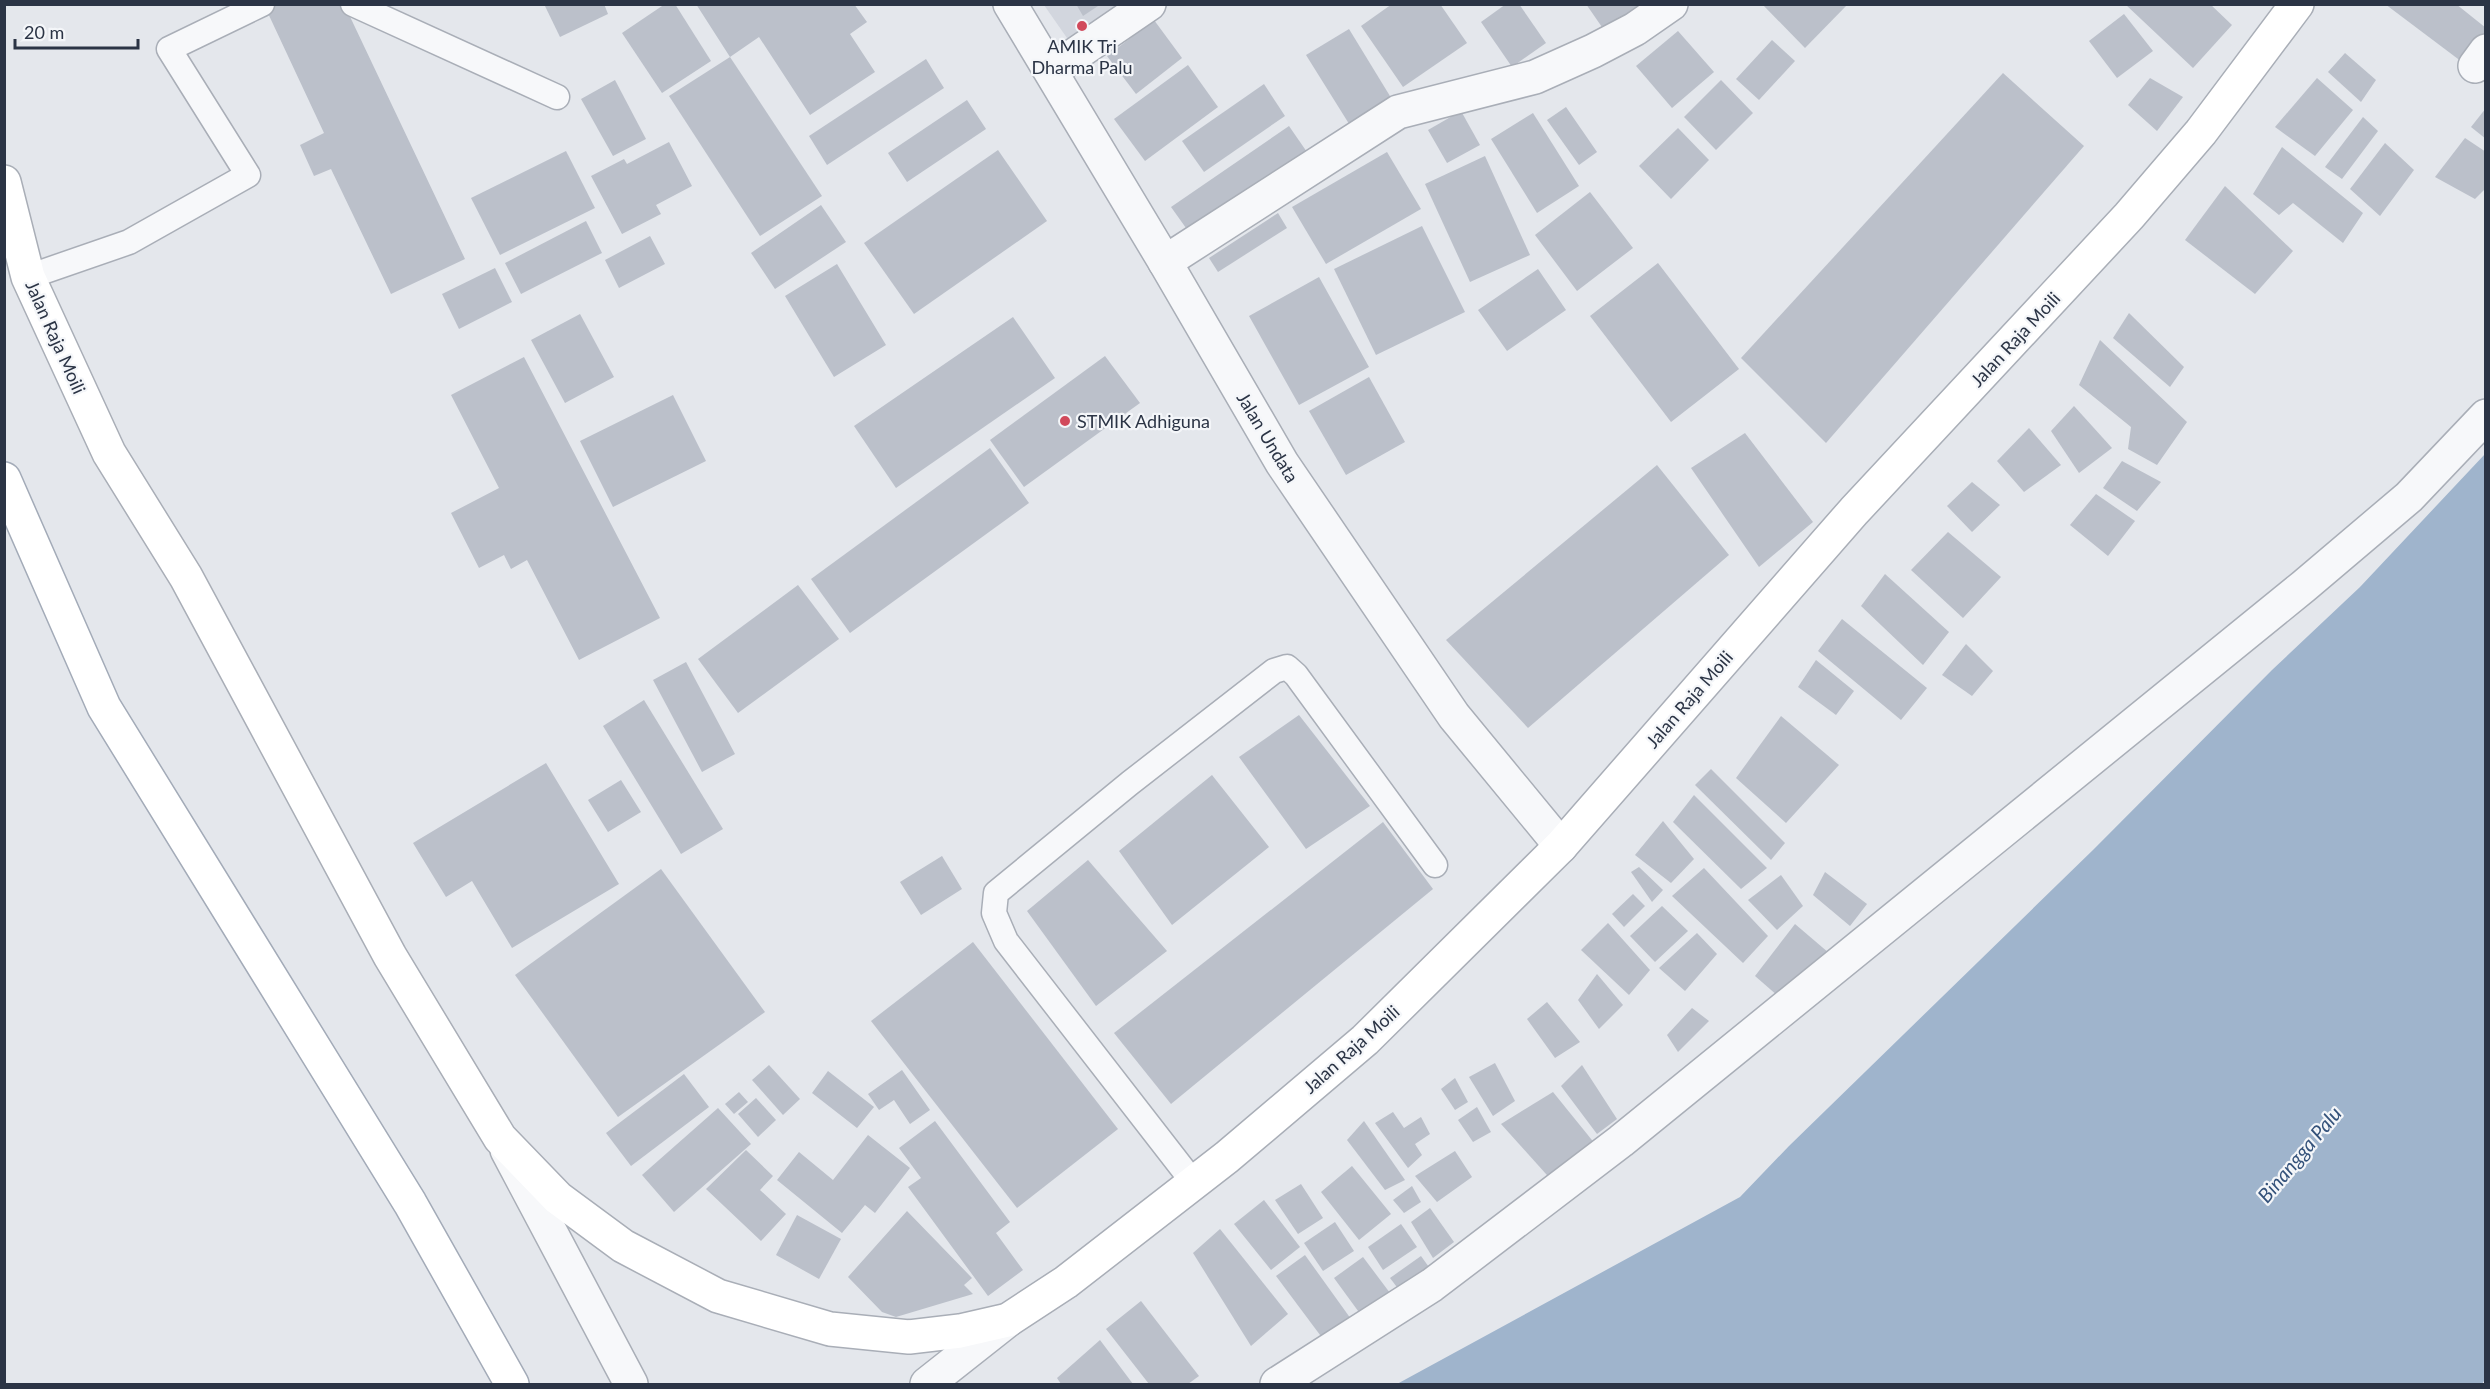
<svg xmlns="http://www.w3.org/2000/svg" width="2490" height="1389" viewBox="0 0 2490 1389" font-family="Lato,sans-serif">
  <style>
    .built { fill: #d2d6de }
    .water { fill: #9fb4cc }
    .building { fill: #bbc0ca }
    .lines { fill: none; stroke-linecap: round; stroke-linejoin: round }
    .lane-casing { stroke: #a9aeb7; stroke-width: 27 }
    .street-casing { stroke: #a9aeb7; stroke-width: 36 }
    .secondary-casing { stroke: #a9aeb7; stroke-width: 36 }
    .primary-casing { stroke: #a3abb8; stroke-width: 36 }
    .lane { stroke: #f7f8fa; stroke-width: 24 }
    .street { stroke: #f7f8fa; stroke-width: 33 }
    .secondary { stroke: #fff; stroke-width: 33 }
    .primary { stroke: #fff; stroke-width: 33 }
    .poi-dot { fill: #d1495b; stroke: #f4f6f9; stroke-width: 2 }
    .labels { text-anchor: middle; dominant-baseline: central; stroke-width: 4.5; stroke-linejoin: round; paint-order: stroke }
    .poi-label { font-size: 18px; fill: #2b3445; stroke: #f4f6f9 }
    .street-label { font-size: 18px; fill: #2b3445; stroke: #f4f6f9 }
    .water-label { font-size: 20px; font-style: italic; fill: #34527a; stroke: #f4f6f9 }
  </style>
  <rect width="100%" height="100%" fill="#e4e7ec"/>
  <polygon class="built" points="1044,5 1137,5 1074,48"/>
  <polygon class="water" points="2485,454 2486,1378 2482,1384 1397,1384 1740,1197 1789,1146 2094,849 2272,670 2360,587"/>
  <g class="building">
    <polygon points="276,4 344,4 465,259 391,294 331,169 314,176 300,145 324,133 266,9"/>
    <polygon points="544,4 604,4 608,14 560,37"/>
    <polygon points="665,4 675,4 711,61 662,93 622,33"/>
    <polygon points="696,4 854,4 867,22 850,34 875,72 810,115 759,37 730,57"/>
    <polygon points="1076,4 1101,4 1083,16"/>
    <polygon points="1392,4 1440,4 1467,43 1403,87 1361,26"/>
    <polygon points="1506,4 1519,4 1546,43 1512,67 1481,22"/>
    <polygon points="1586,4 1641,4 1604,30"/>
    <polygon points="1762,4 1848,4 1805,48"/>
    <polygon points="2125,4 2210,4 2232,25 2193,68"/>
    <polygon points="2385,4 2456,4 2486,28 2486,65 2478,74"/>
    <polygon points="2124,14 2153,51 2117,78 2089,41"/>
    <polygon points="1154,20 1182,58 1136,94 1107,56"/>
    <polygon points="1349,29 1393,101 1351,127 1306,55"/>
    <polygon points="1678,31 1714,72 1672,108 1636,66"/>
    <polygon points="1772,40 1795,61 1759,100 1736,79"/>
    <polygon points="2345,53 2376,80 2361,102 2328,72"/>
    <polygon points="730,57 822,196 760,236 669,96"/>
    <polygon points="926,59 944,88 827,165 809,136"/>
    <polygon points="1188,65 1218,107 1145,161 1114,119"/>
    <polygon points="2003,73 2084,146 1826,443 1741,358"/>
    <polygon points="2150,78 2183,97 2157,131 2128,105"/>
    <polygon points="2317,78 2353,110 2315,156 2275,127"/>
    <polygon points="615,80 646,139 613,156 581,99"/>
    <polygon points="1721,80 1753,113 1716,150 1684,117"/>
    <polygon points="1264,84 1285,116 1204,172 1182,141"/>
    <polygon points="967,100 986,129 907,182 888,153"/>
    <polygon points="1566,107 1597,152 1579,165 1547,120"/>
    <polygon points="2486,108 2486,139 2471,127"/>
    <polygon points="1461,111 1480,145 1447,163 1428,130"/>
    <polygon points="1533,113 1579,186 1537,213 1491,139"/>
    <polygon points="2363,117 2378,131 2342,179 2325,167"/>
    <polygon points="1289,126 1309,155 1191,235 1171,207"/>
    <polygon points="1678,128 1709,160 1671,199 1639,166"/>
    <polygon points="2465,138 2486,152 2486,188 2475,199 2435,177"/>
    <polygon points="669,142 692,186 656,205 661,214 622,234 591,176 624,159 627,164"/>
    <polygon points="2385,143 2414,170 2380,216 2350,189"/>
    <polygon points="2282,147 2363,213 2343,243 2293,203 2279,215 2253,194"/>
    <polygon points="998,150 1047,221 914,314 864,243"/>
    <polygon points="566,151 595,208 500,255 471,198"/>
    <polygon points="1387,152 1421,209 1326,264 1292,207"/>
    <polygon points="1485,156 1530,255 1470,282 1425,184"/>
    <polygon points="2225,186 2293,251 2255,294 2185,240"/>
    <polygon points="1590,192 1633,248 1577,291 1535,235"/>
    <polygon points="821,205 846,242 775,289 751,253"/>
    <polygon points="1278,213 1287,228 1218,272 1209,258"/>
    <polygon points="586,221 602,253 521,294 505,263"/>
    <polygon points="1422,226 1465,312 1376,355 1334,269"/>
    <polygon points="650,236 665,264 619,288 605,260"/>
    <polygon points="1658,263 1739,369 1671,422 1590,316"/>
    <polygon points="837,264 886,345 834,377 785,296"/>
    <polygon points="495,268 512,302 459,329 442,294"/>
    <polygon points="1538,269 1566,310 1507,351 1478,310"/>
    <polygon points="1319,277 1369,367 1299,405 1249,316"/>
    <polygon points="2129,313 2184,367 2170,387 2113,338"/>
    <polygon points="580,314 614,377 565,403 531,340"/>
    <polygon points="1013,317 1055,378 896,488 854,426"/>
    <polygon points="2100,340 2187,422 2157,465 2128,449 2131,427 2079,385"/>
    <polygon points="1105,356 1140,403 1024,487 990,440"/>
    <polygon points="524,357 660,618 579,660 527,560 511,569 504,555 479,568 451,513 499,488 451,395"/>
    <polygon points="1369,377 1405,442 1346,475 1309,411"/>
    <polygon points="673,395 706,461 613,507 580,441"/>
    <polygon points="2074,406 2112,448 2079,473 2051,431"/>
    <polygon points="2029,428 2061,465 2024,492 1997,461"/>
    <polygon points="1745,433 1813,522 1759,567 1691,468"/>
    <polygon points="990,448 1029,503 850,633 811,579"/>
    <polygon points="2122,461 2161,482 2137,511 2103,488"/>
    <polygon points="1657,465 1729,555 1528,728 1446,640"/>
    <polygon points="1972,482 2000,505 1972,532 1947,506"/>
    <polygon points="2096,494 2135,521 2108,556 2070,525"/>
    <polygon points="1948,532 2001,577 1963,618 1911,570"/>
    <polygon points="1885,574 1949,632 1923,665 1861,606"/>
    <polygon points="798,585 839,639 738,713 698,659"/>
    <polygon points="1842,619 1927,688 1901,720 1818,651"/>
    <polygon points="1966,644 1993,671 1972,696 1942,675"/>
    <polygon points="1816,660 1854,691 1836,715 1798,687"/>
    <polygon points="686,662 735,754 702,772 653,680"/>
    <polygon points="644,700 723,829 681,854 603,726"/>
    <polygon points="1299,715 1370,806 1306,849 1239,757"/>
    <polygon points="1781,716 1839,765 1786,823 1736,778"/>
    <polygon points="546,763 619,884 512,948 472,881 446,897 413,843"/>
    <polygon points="1711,769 1785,843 1771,860 1695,785"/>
    <polygon points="1212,775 1269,847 1172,925 1119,851"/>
    <polygon points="621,780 641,812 608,832 588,800"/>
    <polygon points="1694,795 1767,868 1741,889 1673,822"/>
    <polygon points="1663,821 1694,859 1671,883 1635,855"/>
    <polygon points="1383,822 1433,889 1171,1104 1114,1033"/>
    <polygon points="942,856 962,889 921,915 900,882"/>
    <polygon points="1088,860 1167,951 1096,1006 1027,911"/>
    <polygon points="1639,867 1663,890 1652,902 1631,872"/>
    <polygon points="1704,868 1768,936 1743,963 1672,896"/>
    <polygon points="661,869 765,1012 618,1117 515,975"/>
    <polygon points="1825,872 1867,904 1850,926 1813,895"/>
    <polygon points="1781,875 1803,906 1777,930 1748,900"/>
    <polygon points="1633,894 1645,906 1624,927 1612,914"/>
    <polygon points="1662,906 1688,931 1655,962 1630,936"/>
    <polygon points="1608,923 1650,970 1629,995 1581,950"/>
    <polygon points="1795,924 1829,953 1785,1002 1755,976"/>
    <polygon points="1697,933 1717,954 1685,991 1659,968"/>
    <polygon points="973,942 1118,1129 1017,1208 871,1021"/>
    <polygon points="1597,974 1623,1005 1599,1029 1578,1000"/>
    <polygon points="1547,1002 1580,1042 1555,1058 1527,1019"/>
    <polygon points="1692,1008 1709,1021 1678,1052 1667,1035"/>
    <polygon points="1495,1063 1515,1101 1493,1116 1469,1077"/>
    <polygon points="769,1065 800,1099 783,1115 752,1080"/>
    <polygon points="1582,1065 1617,1119 1597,1134 1561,1086"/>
    <polygon points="902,1070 930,1110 910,1124 894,1100 879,1110 868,1094"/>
    <polygon points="828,1071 874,1107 857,1128 812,1093"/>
    <polygon points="684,1074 709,1107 631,1166 606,1133"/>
    <polygon points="1455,1078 1468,1102 1455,1110 1441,1089"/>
    <polygon points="739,1092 748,1102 734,1114 725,1104"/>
    <polygon points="1553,1092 1600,1150 1555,1184 1501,1124"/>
    <polygon points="756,1098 776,1120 758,1137 738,1114"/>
    <polygon points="1477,1107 1491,1132 1473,1142 1458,1120"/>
    <polygon points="718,1108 751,1144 674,1212 642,1175"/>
    <polygon points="1393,1112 1404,1128 1421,1117 1430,1134 1415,1144 1422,1155 1408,1168 1375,1123"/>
    <polygon points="935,1121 1010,1222 996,1233 1023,1270 988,1296 908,1187 921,1178 899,1148"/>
    <polygon points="1364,1121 1405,1180 1385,1190 1347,1140"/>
    <polygon points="868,1135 910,1168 875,1213 865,1205 842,1233 777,1180 799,1152 833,1180"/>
    <polygon points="746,1150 773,1176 760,1190 786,1214 761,1241 706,1189"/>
    <polygon points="1455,1151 1472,1177 1437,1202 1415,1176"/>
    <polygon points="1352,1166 1391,1214 1359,1240 1321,1192"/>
    <polygon points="1301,1184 1323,1218 1298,1234 1275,1200"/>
    <polygon points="1412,1186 1421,1202 1404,1213 1393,1200"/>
    <polygon points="1264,1200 1300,1247 1271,1270 1234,1224"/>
    <polygon points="1430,1208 1454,1242 1433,1258 1411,1222"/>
    <polygon points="907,1211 972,1278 964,1285 973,1294 896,1317 882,1312 848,1277"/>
    <polygon points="797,1215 841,1239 819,1279 776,1255"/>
    <polygon points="1335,1222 1354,1251 1323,1271 1304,1243"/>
    <polygon points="1401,1224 1417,1247 1383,1270 1368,1247"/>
    <polygon points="1220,1229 1288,1314 1251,1346 1193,1253"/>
    <polygon points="1305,1255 1356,1326 1329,1347 1276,1276"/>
    <polygon points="1421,1256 1436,1277 1406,1299 1390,1278"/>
    <polygon points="1363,1257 1390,1293 1361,1315 1334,1278"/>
    <polygon points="1141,1301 1199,1376 1188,1384 1149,1384 1106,1329"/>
    <polygon points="1100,1340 1133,1384 1061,1384 1057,1378"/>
  </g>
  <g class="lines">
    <defs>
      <g id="lane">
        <polyline points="353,4 557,97"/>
        <polyline points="28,277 129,242 248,175 169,49 262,4"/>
        <polyline points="1193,1182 1006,941 994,913 996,893 1130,783 1274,671 1287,667 1296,675 1435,865"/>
      </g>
      <g id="street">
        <polyline points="1010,4 1165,262 1282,463 1454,716 1561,846"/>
        <polyline points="2475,66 2486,51"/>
        <polyline points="1051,71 1149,4"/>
        <polyline points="1165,262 1398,112 1535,77 1593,51 1635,29 1671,4"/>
        <polyline points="507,1150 631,1384"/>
        <polyline points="927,1384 1008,1320"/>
        <polyline points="1277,1384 1432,1285 1621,1141 2304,586 2409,497 2486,416"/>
      </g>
      <polyline id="secondary" points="4,182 28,277 109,453 186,577 390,956 500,1138 558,1198 623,1246 718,1296 830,1329 909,1337 960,1331 1008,1320 1066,1282 1227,1157 1365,1040 1561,846 1854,511 2129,216 2201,132 2297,4"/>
      <polyline id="primary" points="4,479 104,707 410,1203 512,1384"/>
    </defs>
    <use href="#lane" class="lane-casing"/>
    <use href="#street" class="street-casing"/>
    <use href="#secondary" class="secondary-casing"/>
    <use href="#primary" class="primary-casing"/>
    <use href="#lane" class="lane"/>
    <use href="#street" class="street"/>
    <use href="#secondary" class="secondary"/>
    <use href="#primary" class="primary"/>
  </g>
  <g class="poi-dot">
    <circle cx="1082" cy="26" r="6"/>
    <circle cx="1065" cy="421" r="6"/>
  </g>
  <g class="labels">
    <g class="poi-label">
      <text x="1082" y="46">AMIK Tri<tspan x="1082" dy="21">Dharma Palu</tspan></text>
      <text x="1077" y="421" text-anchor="start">STMIK Adhiguna</text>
    </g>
    <g class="street-label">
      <text transform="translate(56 337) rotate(66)">Jalan Raja Moili</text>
      <text transform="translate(2015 339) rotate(-47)">Jalan Raja Moili</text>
      <text transform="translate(1268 437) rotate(59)">Jalan Undata</text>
      <text transform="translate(1689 699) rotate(-49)">Jalan Raja Moili</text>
      <text transform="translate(1351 1049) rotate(-42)">Jalan Raja Moili</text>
    </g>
    <g class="water-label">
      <text transform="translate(2299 1154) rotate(-50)">Binangga Palu</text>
    </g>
  </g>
  <rect width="2490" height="1389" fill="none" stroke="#2b3445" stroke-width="12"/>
  <path d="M15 39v9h123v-9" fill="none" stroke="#2b3445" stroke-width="3"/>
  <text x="24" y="39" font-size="18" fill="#2b3445" stroke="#f4f6f9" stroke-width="4.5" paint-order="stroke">20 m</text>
</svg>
